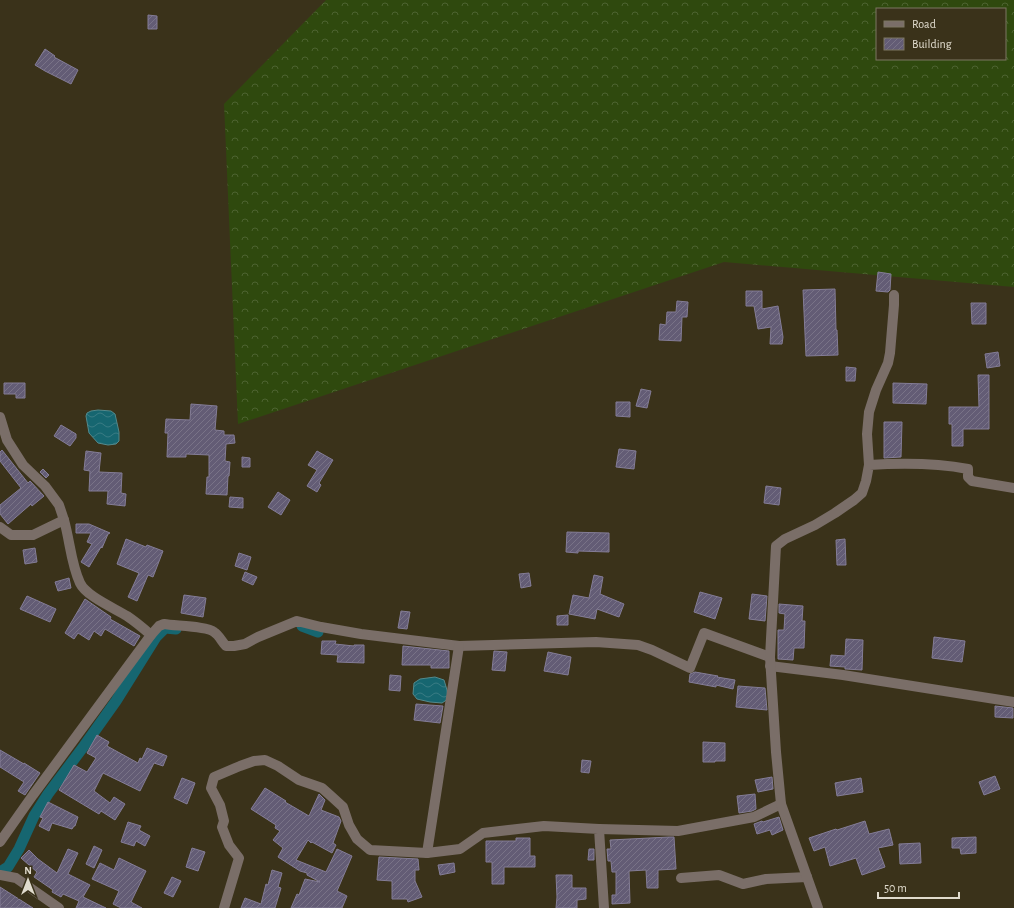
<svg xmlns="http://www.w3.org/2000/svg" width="1014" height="908" viewBox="0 0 1014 908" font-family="'Alegreya Sans',sans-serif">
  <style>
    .forest { fill: url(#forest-crowns); fill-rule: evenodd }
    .water { fill: url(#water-waves); stroke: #53898c }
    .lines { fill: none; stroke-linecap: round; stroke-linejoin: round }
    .canal { stroke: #166670; stroke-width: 11 }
    .building { fill: url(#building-hatch); stroke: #847d97 }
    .minor { stroke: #7a6e68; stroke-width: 10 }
  </style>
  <defs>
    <pattern id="forest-crowns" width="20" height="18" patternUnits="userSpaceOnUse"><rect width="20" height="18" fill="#2f490e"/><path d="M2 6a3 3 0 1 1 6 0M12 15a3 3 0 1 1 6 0" fill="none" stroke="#4d6330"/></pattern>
    <pattern id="water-waves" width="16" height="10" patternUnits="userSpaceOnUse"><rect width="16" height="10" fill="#166670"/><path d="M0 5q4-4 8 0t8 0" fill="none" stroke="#387b83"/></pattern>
    <pattern id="building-hatch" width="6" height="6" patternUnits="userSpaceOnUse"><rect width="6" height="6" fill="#635c75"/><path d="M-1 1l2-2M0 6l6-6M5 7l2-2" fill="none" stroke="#797387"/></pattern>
  </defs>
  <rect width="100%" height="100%" fill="#3a321a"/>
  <path class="forest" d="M326,0H1014V287L724,262L238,424L224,104ZM877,9H1005V59H877Z"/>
  <g class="water">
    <polygon points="98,410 111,411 115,414 119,432 119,441 116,444 108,445 98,443 89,433 86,416 87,413 91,411"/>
    <polygon points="435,677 444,680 447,690 448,699 442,703 430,702 417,699 413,694 414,683 420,679"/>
  </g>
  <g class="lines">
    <g class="canal">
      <polyline points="302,626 318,632"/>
      <polyline points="0,872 8,867 19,849 34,816 48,794 84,746 116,701 156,637 165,628 176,629"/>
    </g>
  </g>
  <g class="building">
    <polygon points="148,15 157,16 157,29 148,29"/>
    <polygon points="45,49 55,56 54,57 78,70 71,84 45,71 35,65"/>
    <polygon points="878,272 891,274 890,290 888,292 876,291"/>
    <polygon points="835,289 836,330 837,330 838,355 806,356 803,290"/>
    <polygon points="746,291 762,291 762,309 778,306 783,337 782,344 770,344 771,327 758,329 754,306 746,306"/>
    <polygon points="677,301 688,302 687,317 682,317 681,341 659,340 660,324 666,325 667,312 676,312"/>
    <polygon points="971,303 986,303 986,324 972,324"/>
    <polygon points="998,352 1000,366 987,368 985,354"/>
    <polygon points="846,367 856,368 855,381 846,381"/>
    <polygon points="978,375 989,375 989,429 963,429 963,446 952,446 952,424 949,424 949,407 979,407"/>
    <polygon points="4,383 25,383 25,398 16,398 16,394 4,394"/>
    <polygon points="893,383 927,384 926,404 893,403"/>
    <polygon points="641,389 651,391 647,408 636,406"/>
    <polygon points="616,402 630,402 630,417 616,416"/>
    <polygon points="191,404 217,406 215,430 224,431 224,435 234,435 235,443 226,444 225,461 230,462 229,476 228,476 227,495 206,494 207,477 209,477 209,455 186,454 186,457 167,457 168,433 165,433 166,419 190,420"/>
    <polygon points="884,422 902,422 901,457 884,458"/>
    <polygon points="61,425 76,434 76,438 70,446 54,436"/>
    <polygon points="619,449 636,451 634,469 616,467"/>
    <polygon points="2,450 28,483 30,481 44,496 32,506 31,504 8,524 0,514 0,505 21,488 0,461 0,452"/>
    <polygon points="86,451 101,453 99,472 122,473 121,493 126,494 125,506 107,504 108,491 89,491 90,471 84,470"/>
    <polygon points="317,451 333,460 319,483 321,485 317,492 307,486 317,470 308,465"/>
    <polygon points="242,457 250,458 250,467 242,467"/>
    <polygon points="43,469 49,475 46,478 40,472"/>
    <polygon points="766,486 781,488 779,505 764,503"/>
    <polygon points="278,492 290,500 281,515 268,507"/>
    <polygon points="230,497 243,498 243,508 229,507"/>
    <polygon points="76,524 89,524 110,533 108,534 102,548 101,547 89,567 81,562 92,544 87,542 91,533 76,533"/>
    <polygon points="567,532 609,533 609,552 578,551 578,553 566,552"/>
    <polygon points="126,539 146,547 147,545 163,551 153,577 148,575 137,601 128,597 139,573 117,564"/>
    <polygon points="845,539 846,565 837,565 836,540"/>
    <polygon points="35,548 37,562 25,564 23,550"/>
    <polygon points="239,553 251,557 247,570 235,566"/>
    <polygon points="245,572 257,577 253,585 242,580"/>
    <polygon points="529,573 531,586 521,588 519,574"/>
    <polygon points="594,575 603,577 600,594 624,604 619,617 597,609 595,619 569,614 573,595 589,598"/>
    <polygon points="69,578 71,588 58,591 55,582"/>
    <polygon points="700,592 722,598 715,619 694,612"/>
    <polygon points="752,594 767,596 765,621 749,619"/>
    <polygon points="184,595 206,598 203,617 181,613"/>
    <polygon points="27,596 56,609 50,622 20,609"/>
    <polygon points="85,599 111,617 110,619 140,636 134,646 105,629 101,636 94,631 89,640 78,633 74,639 65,633"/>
    <polygon points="779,604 803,606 802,621 805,621 804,648 794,648 793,660 778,659 778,630 784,630 785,614 779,613"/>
    <polygon points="401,611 410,612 407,629 398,628"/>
    <polygon points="568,615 568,625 557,625 557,616"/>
    <polygon points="934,637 965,641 962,662 932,658"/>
    <polygon points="846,639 863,640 862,670 846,669 845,669 845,667 830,666 831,655 845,656"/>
    <polygon points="322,641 336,641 335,644 354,646 354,645 364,645 364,663 337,662 338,655 321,654"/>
    <polygon points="403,646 449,651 449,668 431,668 431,665 402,665"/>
    <polygon points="494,651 507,652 505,671 492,670"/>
    <polygon points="548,652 571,657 568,675 544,671"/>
    <polygon points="695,672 718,676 717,677 735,680 733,689 716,685 716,687 689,682 690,674"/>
    <polygon points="390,675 401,676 400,691 389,690"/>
    <polygon points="738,686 765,688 767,710 736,707"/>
    <polygon points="416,704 443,706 440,723 414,720"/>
    <polygon points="995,706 1013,708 1013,718 995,717"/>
    <polygon points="97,735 109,742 107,746 138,763 140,758 142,759 147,748 167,756 163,766 154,763 140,791 103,773 94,791 110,803 114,797 125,804 115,820 101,811 99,814 59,790 74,765 87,772 96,758 87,753"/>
    <polygon points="703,742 725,743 725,761 715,761 715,762 703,762"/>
    <polygon points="0,750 24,764 24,763 40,773 25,795 18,791 24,782 0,767"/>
    <polygon points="582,760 591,761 589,773 581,772"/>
    <polygon points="995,776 1000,789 984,795 979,782"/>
    <polygon points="772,777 773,789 758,792 755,780"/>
    <polygon points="182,778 195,783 187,804 174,798"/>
    <polygon points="861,778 863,792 837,796 835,783"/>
    <polygon points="265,788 286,801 285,802 309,816 319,794 325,800 321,810 339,817 341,821 333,843 336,845 332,853 312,842 311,843 308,840 296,860 326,872 337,849 352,856 337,891 347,896 342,908 291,908 297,894 299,895 305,879 320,882 307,875 307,873 300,871 278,857 283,848 273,840 280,831 275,828 276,825 251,809"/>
    <polygon points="755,794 756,809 752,811 739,813 737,796"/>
    <polygon points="48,802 78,817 75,826 74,826 72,829 52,823 49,831 39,826 43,818 40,817"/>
    <polygon points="779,817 783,830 772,835 770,830 757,834 754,824 762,821 763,822"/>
    <polygon points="865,821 869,834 889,829 893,845 878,848 885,867 862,875 856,858 830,866 825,847 814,851 809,838 836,829 837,830"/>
    <polygon points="128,822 141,826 139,830 150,836 145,846 136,841 134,846 121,842"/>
    <polygon points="669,837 674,837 676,869 658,870 658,888 647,888 646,870 629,871 630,903 612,904 612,895 616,895 616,872 612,872 611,861 608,861 607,849 611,849 610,840"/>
    <polygon points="976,837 976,853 961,854 960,848 952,848 952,838"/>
    <polygon points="516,838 530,838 530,856 535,856 535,867 504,867 504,884 492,884 492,862 486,862 486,841 516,841"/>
    <polygon points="920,843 921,863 900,864 899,844"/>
    <polygon points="94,846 102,850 94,868 86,864"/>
    <polygon points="192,848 205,852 198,871 186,867"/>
    <polygon points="68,849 78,853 68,874 90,885 83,897 106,908 76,908 79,901 63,894 61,897 52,892 53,890 34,877 37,872 21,858 29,850 38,859 57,873"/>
    <polygon points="589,849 594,849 594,860 588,860"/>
    <polygon points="379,857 418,859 419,870 415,870 415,881 422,897 408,902 407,899 392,899 392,881 377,880"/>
    <polygon points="119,858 146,871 131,902 142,908 121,908 113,904 119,891 92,879 100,863 114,870"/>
    <polygon points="454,863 455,872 440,875 438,865"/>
    <polygon points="272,870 282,873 278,887 281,888 275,908 241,908 245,898 261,904 266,884 268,885"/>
    <polygon points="556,875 572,875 572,888 586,888 586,899 577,900 577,908 556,908 557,897"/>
    <polygon points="172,877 181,881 173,897 164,893"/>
    <polygon points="0,887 33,908 0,908"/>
  </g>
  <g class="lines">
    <g class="minor">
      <polyline points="0,417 7,440 23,465 45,486 59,505 64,520"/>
      <polyline points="869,465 867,434 869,412 876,390 888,363 890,353 894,305 894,295"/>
      <path d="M0,527L11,535H33L64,520C70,541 71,564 80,583C86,596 114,608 127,616C136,622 143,628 151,635L33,795L0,842"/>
      <path d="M151,635L159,626L164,624C175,626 207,626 214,632C219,635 222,642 226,646H234L245,644L258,637L297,621L321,627L361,634L459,646L596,642L638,645L652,650L690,668L704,633L770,657"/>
      <polyline points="770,666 843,675 1014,702"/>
      <polyline points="599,829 678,831 754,817 781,804"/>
      <polyline points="427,853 459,646"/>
      <polyline points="0,875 16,878 59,908"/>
      <polyline points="681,878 719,875 743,884 766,879 807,877"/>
      <polyline points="224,908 239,858 229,845 222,827 224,821 220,805 211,788 214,777 240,766 254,761 265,760 278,766 299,780 322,788 331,796 343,807 349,825 357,839 370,850 427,853 460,849 483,833 544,826 599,829 604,908"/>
      <path d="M818,908L781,804L776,752L770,657L776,546L785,539L815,525L835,513L854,500L862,493L866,481L869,465C901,463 936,463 968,469V477L972,481L1014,488"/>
    </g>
  </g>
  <rect x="876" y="8" width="130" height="52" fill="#3a321a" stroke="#7c7662"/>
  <rect x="884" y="21" width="20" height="6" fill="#7a6e68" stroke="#7c7662"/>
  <text x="912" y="28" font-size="12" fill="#e0dbcd">Road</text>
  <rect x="884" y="38" width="20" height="12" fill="url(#building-hatch)" stroke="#7c7662"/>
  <text x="912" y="48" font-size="12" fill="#e0dbcd">Building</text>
  <g transform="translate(28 880)" stroke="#3a321a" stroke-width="3" paint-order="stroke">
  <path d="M0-3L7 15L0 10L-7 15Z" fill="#e0dbcd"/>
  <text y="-6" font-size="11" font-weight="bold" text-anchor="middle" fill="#e0dbcd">N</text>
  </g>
  <path d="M878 892v6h81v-6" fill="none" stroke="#e0dbcd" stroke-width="2"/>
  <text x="884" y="892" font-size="12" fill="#e0dbcd" stroke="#3a321a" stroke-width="3" paint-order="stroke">50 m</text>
</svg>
